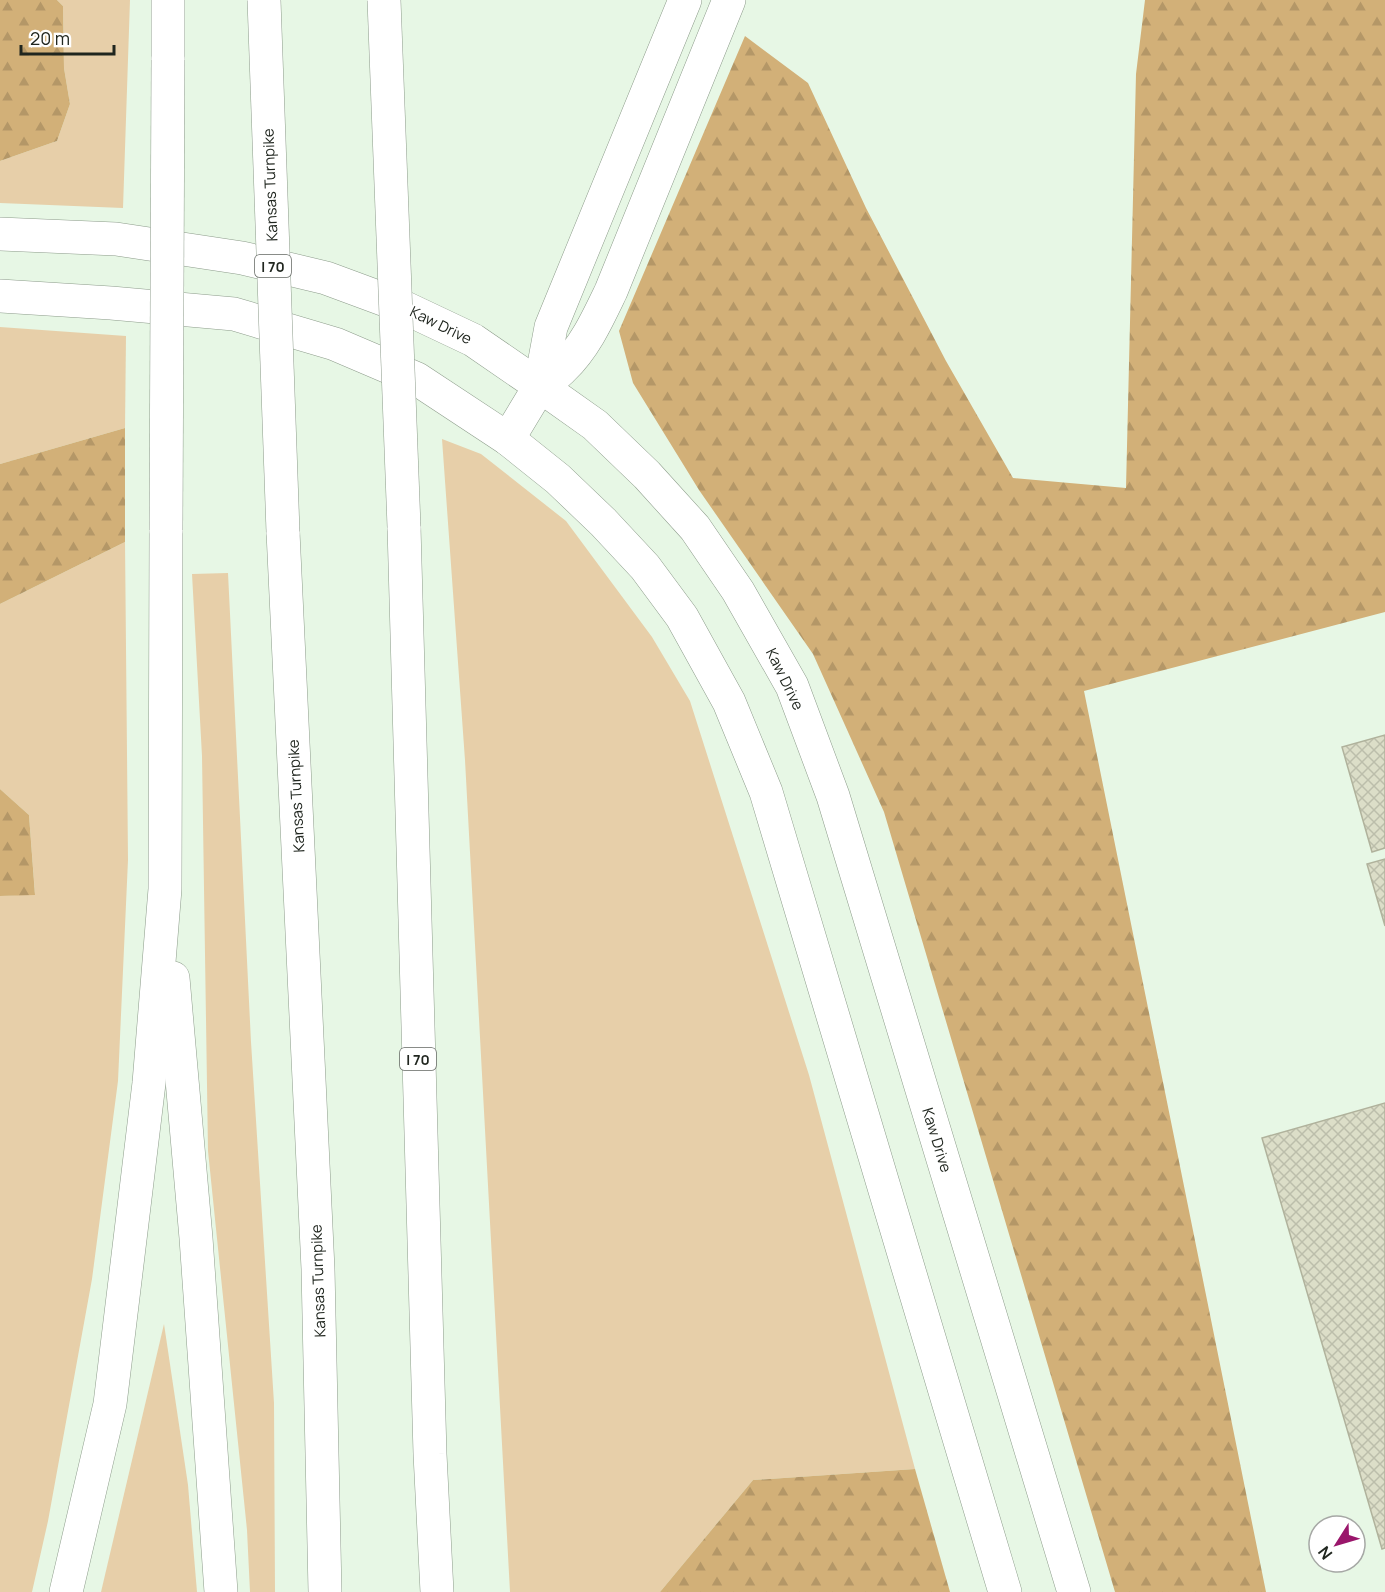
<svg xmlns="http://www.w3.org/2000/svg" width="1385" height="1592" viewBox="0 0 1385 1592" font-family="Manrope,sans-serif">
  <style>
    .green { fill: #e7cfa9 }
    .forest { fill: url(#forest-firs) }
    .building { fill: url(#building-cross-hatch); stroke: #b0b29c; stroke-width: 1.5 }
    .lines { fill: none; stroke-linecap: round; stroke-linejoin: round }
    .secondary-casing { stroke: #8d9c8b; stroke-width: 34 }
    .motorway-casing { stroke: #8d9c8b; stroke-width: 34 }
    .secondary { stroke: #fff; stroke-width: 33 }
    .motorway { stroke: #fff; stroke-width: 33 }
    .motorway-bridge-casing { stroke: #8d9c8b; stroke-width: 34; stroke-linecap: butt }
    .motorway-bridge { stroke: #fff; stroke-width: 33 }
    .labels { text-anchor: middle; dominant-baseline: central; stroke-width: 4.5; stroke-linejoin: round; paint-order: stroke }
    .shield { fill: #fff; stroke: #636762; stroke-width: 1.5 }
    .shield-label { font-size: 14px; font-weight: bold; fill: #20261f }
    .street-label { font-size: 15px; fill: #20261f; stroke: #fff }
  </style>
  <defs>
    <pattern id="forest-firs" width="22" height="20" patternUnits="userSpaceOnUse" patternTransform="scale(1.5)"><rect width="22" height="20" fill="#d2b078"/><path d="M5 1l3.5 6h-7zM16 11l3.5 6h-7z" fill="#b49767"/></pattern>
    <pattern id="building-cross-hatch" width="8" height="8" patternUnits="userSpaceOnUse" patternTransform="scale(1.5)"><rect width="8" height="8" fill="#dcdec8"/><path d="M0 0l8 8M0 8l8-8" fill="none" stroke="#bcbeab"/></pattern>
  </defs>
  <rect width="100%" height="100%" fill="#e7f7e5"/>
  <g class="green">
    <polygon points="57,0 130,0 123,208 0,203 0,161 57,141 70,104 64,68 63,6"/>
    <polygon points="0,327 126,336 125,428 0,464"/>
    <polygon points="442,439 481,454 566,521 652,637 690,701 809,1075 915,1469 753,1480 660,1592 510,1592 465,760"/>
    <polygon points="125,542 128,860 118,1081 92,1279 48,1521 32,1592 0,1592 0,896 35,894 29,815 0,789 0,604"/>
    <polygon points="228,573 251,1042 274,1403 275,1592 250,1592 247,1530 208,1151 202,756 192,574"/>
    <polygon points="164,1324 188,1485 197,1592 101,1592"/>
  </g>
  <g class="forest">
    <polygon points="0,0 57,0 63,6 64,68 70,104 57,141 0,161"/>
    <polygon points="1145,0 1385,0 1385,612 1084,691 1266,1592 1115,1592 884,812 813,654 699,490 633,383 619,331 745,36 808,83 866,208 946,361 1013,478 1126,488 1136,74"/>
    <polygon points="125,428 125,542 0,604 0,464"/>
    <polygon points="0,789 29,815 35,895 0,896"/>
    <polygon points="915,1469 950,1592 660,1592 753,1480"/>
  </g>
  <g class="building">
    <polygon points="1385,735 1385,848 1372,852 1342,747"/>
    <polygon points="1385,859 1385,926 1367,864"/>
    <polygon points="1385,1103 1385,1548 1382,1549 1262,1138"/>
  </g>
  <g class="lines">
    <defs>
      <g id="secondary">
        <polyline points="0,234 116,239 242,258 326,278 399,305 473,340 540,386 595,425 647,475 695,528 738,591 792,686 833,796 1074,1592"/>
        <polyline points="0,296 111,303 234,314 335,344 417,379 508,439 558,479 603,522 645,567 682,617 729,702 766,792 1005,1592"/>
      </g>
      <g id="motorway">
        <polyline points="168,0 168,60"/>
        <path d="M540,386C548,380 557,375 563,368C585,347 598,318 611,291L729,0"/>
        <polyline points="508,439 540,386 551,327 685,0"/>
        <polyline points="404,527 430,1454 437,1592"/>
        <polyline points="283,532 318,1269 325,1592"/>
        <polyline points="173,978 196,1238 221,1592"/>
        <polyline points="66,1592 110,1404 149,1083 165,889 166,530"/>
      </g>
    </defs>
    <use href="#secondary" class="secondary-casing"/>
    <use href="#motorway" class="motorway-casing"/>
    <use href="#secondary" class="secondary"/>
    <use href="#motorway" class="motorway"/>
    <defs>
      <g id="motorway-bridge">
        <polyline points="264,0 283,532"/>
        <polyline points="384,0 404,527"/>
        <polyline points="166,530 168,60"/>
      </g>
    </defs>
    <use href="#motorway-bridge" class="motorway-bridge-casing"/>
    <use href="#motorway-bridge" class="motorway-bridge"/>
  </g>
  <g class="labels">
    <g class="shield">
      <rect x="255" y="255" width="36" height="22" rx="4.5"/>
      <rect x="400" y="1048" width="36" height="22" rx="4.5"/>
    </g>
    <g class="shield-label">
      <text x="273" y="266">I 70</text>
      <text x="418" y="1059">I 70</text>
    </g>
    <g class="street-label">
      <text transform="translate(270 185) rotate(-92)">Kansas Turnpike</text>
      <text transform="translate(441 325) rotate(26)">Kaw Drive</text>
      <text transform="translate(785 679) rotate(64)">Kaw Drive</text>
      <text transform="translate(296 796) rotate(-93)">Kansas Turnpike</text>
      <text transform="translate(937 1140) rotate(73)">Kaw Drive</text>
      <text transform="translate(318 1281) rotate(-92)">Kansas Turnpike</text>
    </g>
  </g>
  <g transform="translate(1337 1544) rotate(233)"><circle r="28" fill="#ffffff" stroke="#a6a8a5" stroke-width="1.5"/>
  <path d="M0-4.5L10 22L0 15L-10 22Z" fill="#9a166b"/>
  <text y="-9" font-size="16" font-weight="bold" text-anchor="middle" fill="#20261f">N</text>
  </g>
  <path d="M21 45v9h93v-9" fill="none" stroke="#20261f" stroke-width="3"/>
  <text x="30" y="45" font-size="18" fill="#20261f" stroke="#ffffff" stroke-width="4.5" paint-order="stroke">20 m</text>
</svg>
